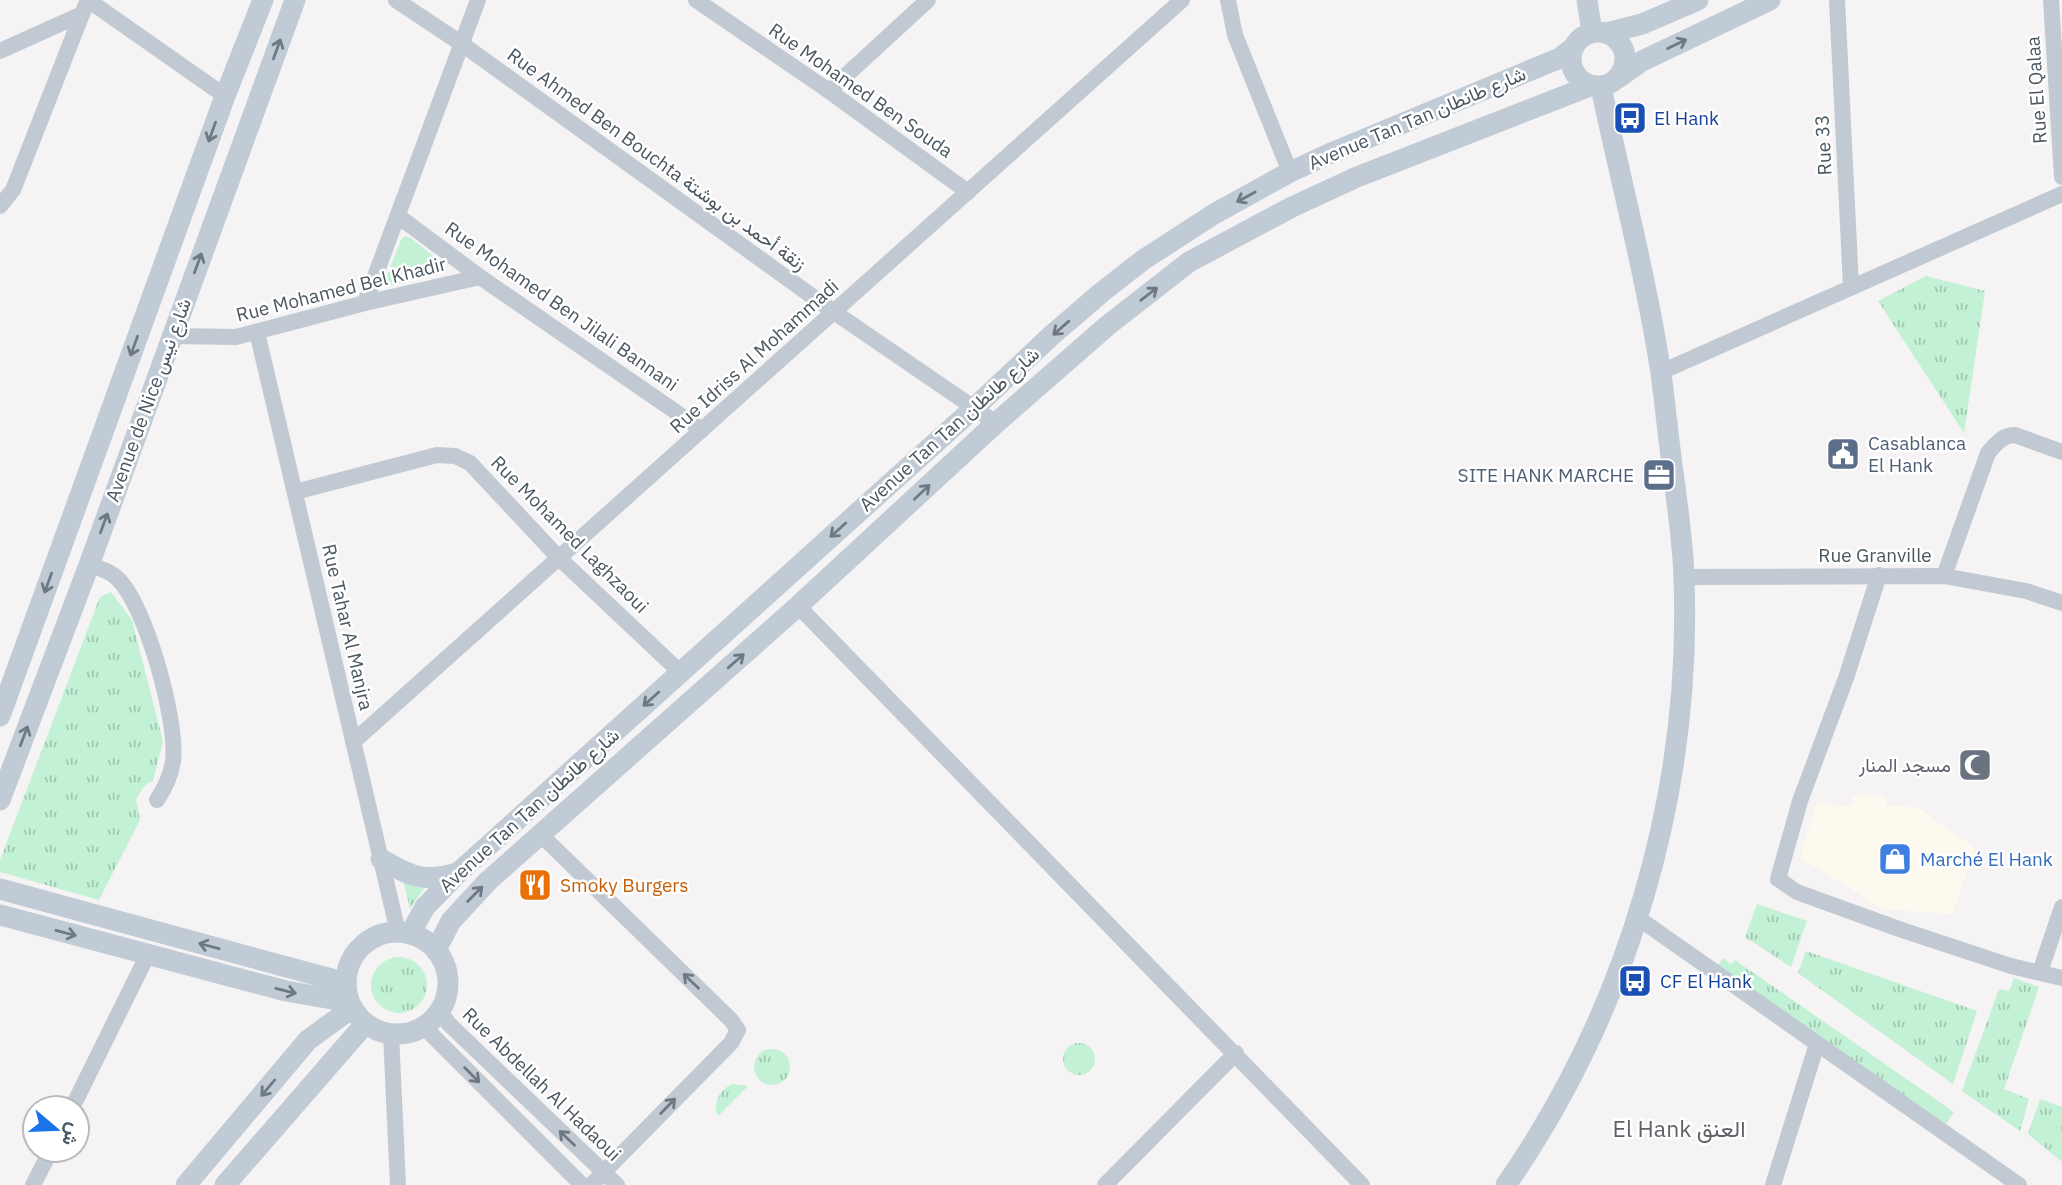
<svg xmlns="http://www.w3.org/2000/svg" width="2062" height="1185" viewBox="0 0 2062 1185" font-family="'IBM Plex Sans',Vazirmatn,sans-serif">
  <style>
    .commercial { fill: #fdf9ef }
    .grass { fill: url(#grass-tufts) }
    .garden { fill: #c3f1d5 }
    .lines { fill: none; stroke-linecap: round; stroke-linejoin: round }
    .street { stroke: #c1cad2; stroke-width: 16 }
    .secondary { stroke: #c1cbd6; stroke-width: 21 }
    .oneway { stroke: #6e7984 }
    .oneway2 { stroke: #6e7983 }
    .labels { text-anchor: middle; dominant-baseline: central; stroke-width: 5; stroke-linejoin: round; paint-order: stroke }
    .street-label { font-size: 19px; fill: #4a5661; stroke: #fff }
    .transit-label { font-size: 19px; fill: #164399; stroke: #fff; text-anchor: start }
    .service-label { font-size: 19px; fill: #4e5e75; stroke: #fff; text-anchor: start }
    .worship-label { font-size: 19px; fill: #5b616d; stroke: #fff; text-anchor: end }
    .shop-label { font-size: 19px; fill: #366cbe; stroke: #fff; text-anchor: start }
    .food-label { font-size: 19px; fill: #c56008; stroke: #fff; text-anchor: start }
    .quarter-label { font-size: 23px; fill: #5f6368; stroke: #fff }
  </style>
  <defs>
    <pattern id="grass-tufts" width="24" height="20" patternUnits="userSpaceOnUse" patternTransform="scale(1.75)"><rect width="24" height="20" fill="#c3f1d5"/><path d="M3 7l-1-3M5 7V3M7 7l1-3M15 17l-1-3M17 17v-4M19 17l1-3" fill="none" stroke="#a0c6b0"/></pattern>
  </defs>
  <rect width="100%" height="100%" fill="#f5f3f3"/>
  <polygon class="commercial" points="1853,795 1886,796 1886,806 1917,807 1975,848 1953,914 1884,909 1800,858 1816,804 1852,806"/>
  <g class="grass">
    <polygon points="1926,276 1985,291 1964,433 1878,301"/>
    <polygon points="111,592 132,620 163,741 153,781 145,785 136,799 140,820 99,900 0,872 0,860 100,597"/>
    <polygon points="403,880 427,884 410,909"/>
    <polygon points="1757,904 1807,921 1791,967 1745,937"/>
    <polygon points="1806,951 1977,1011 1953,1084 1798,973"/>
    <circle cx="399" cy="985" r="28"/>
    <polygon points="1723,958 1731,964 1735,960 1954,1112 1946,1124 1718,966"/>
    <polygon points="2014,978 2039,987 2004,1089 2029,1099 2020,1131 1962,1091 1999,989 2009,991"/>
    <circle cx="1079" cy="1059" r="16"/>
    <circle cx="772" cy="1067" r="18"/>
    <path d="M732,1084L748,1086L718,1116C712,1103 720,1090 732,1084Z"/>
    <polygon points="2040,1099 2062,1107 2062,1162 2028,1134"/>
  </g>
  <polygon class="garden" points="405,236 411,238 442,263 444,268 443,272 393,285 388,284 386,278 401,240"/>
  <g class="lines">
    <g class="street">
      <polyline points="396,0 462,44 834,312 996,423"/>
      <polyline points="696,0 829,91 968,192"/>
      <polyline points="1228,0 1235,35 1290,172"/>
      <polyline points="1837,0 1851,287"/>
      <polyline points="2051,0 2062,177"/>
      <polyline points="0,51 82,14 88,0 225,96"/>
      <polyline points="829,91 928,0"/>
      <polyline points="0,206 13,190 82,14"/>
      <polyline points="398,216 480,277 702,430"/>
      <polyline points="365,303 478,0"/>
      <polyline points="257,332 398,932"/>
      <polyline points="171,336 236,337 365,303 480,277"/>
      <polyline points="1661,372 2062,194"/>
      <polyline points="295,492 437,455 455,456 470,463 559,558 680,672"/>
      <path d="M89,565C99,568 110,571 118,579C146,606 178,722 173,761C171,775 165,788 157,800"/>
      <polyline points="1879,575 1846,678 1800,801 1778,879 1797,892 1899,929 2011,966 2062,978"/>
      <path d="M1944,576L1988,453C1996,444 2002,435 2015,435L2062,452"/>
      <polyline points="1684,577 1944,576 2026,591 2062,603"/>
      <polyline points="798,606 1362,1185"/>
      <polyline points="353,742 1182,0"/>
      <polyline points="540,834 731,1020 738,1030 731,1043 591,1185"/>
      <polyline points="1638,918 2019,1185"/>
      <polyline points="2040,972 2062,907"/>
      <polyline points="440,1012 449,1024 617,1185"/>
      <polyline points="424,1027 582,1185"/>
      <polyline points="391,1034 398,1185"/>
      <polyline points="72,1108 147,956"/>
      <polyline points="33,1185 51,1150"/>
      <polyline points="1105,1185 1236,1053"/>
      <polyline points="1773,1185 1817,1044"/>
    </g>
    <g class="secondary">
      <polyline points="1587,0 1592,32"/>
      <circle cx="1598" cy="59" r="27"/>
      <polyline points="1607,33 1642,24 1698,0"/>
      <polyline points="1618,78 1642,61 1770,0"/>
      <polyline points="0,716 225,96 263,0"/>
      <polyline points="0,800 89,565 295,0"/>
      <path d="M381,859C410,876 423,883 457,873"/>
      <polyline points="0,889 346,983"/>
      <polyline points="0,915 286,991 349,1002"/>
      <circle cx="397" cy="983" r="51"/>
      <polyline points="410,934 425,907 459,872 973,409 1052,335 1102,292 1143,260 1214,214 1290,172 1329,154 1560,58 1574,47"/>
      <polyline points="436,950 451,921 488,881 798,606 996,423 1107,326 1189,262 1292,207 1357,177 1590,86"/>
      <polyline points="186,1185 308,1040 352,1008"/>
      <polyline points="225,1185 365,1024"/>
      <path d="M1506,1185C1628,1009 1692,793 1684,579C1683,541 1677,502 1672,465C1668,434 1665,404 1661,373C1646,277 1621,182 1601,87"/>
    </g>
  </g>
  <defs><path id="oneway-shaft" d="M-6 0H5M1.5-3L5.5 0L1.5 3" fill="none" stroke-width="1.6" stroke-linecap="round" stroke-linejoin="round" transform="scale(1.75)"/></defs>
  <g class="oneway">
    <use href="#oneway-shaft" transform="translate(1677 44) rotate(-26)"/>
    <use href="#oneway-shaft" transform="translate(277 49) rotate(-70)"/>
    <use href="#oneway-shaft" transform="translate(212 132) rotate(110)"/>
    <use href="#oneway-shaft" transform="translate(1246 197) rotate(151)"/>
    <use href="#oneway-shaft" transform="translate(198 263) rotate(-70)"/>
    <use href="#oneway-shaft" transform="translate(1149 294) rotate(-38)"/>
    <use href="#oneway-shaft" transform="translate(1061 328) rotate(139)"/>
    <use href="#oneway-shaft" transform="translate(134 346) rotate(110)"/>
    <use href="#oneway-shaft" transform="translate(922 492) rotate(-43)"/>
    <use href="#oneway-shaft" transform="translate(104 523) rotate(-70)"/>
    <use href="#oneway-shaft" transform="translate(838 530) rotate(138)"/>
    <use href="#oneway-shaft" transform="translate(48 583) rotate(110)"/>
    <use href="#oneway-shaft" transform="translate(736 661) rotate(-41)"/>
    <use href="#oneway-shaft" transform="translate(651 699) rotate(138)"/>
    <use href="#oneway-shaft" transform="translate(24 736) rotate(-69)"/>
    <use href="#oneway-shaft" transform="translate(475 894) rotate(-45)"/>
    <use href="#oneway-shaft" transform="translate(66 933) rotate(15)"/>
    <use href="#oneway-shaft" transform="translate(209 946) rotate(-165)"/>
    <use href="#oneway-shaft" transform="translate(286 991) rotate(14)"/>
    <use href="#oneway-shaft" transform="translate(268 1088) rotate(130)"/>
  </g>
  <g class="oneway2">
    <use href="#oneway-shaft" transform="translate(691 981) rotate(-136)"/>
    <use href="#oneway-shaft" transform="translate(472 1075) rotate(45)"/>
    <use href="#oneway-shaft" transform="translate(668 1106) rotate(-46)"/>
    <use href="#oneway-shaft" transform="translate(567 1138) rotate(-136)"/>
  </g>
  <defs>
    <symbol id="bus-square" viewBox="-11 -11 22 22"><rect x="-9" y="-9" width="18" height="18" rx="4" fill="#1a4fb4" stroke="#fff"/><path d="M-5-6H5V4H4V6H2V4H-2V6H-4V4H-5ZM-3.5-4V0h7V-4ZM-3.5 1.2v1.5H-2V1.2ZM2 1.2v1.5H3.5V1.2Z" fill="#fff"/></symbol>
    <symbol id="civic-square" viewBox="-11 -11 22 22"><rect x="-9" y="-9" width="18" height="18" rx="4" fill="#5c6f8a" stroke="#fff"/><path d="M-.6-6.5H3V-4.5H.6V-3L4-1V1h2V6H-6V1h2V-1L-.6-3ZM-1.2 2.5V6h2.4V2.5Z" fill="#fff"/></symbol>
    <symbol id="office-square" viewBox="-11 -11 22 22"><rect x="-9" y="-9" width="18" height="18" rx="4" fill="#5c6f8a" stroke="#fff"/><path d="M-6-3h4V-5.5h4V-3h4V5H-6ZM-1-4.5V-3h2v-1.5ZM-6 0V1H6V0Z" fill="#fff"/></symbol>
    <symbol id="mosque-square" viewBox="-11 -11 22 22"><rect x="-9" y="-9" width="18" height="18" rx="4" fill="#6b7280" stroke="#fff"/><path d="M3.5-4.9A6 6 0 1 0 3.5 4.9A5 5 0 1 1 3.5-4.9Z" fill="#fff"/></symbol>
    <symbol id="shop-square" viewBox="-11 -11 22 22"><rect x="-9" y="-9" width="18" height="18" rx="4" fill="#3f7fe0" stroke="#fff"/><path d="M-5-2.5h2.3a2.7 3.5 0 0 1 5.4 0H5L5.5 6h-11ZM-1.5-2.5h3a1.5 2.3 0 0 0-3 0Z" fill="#fff"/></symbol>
    <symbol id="restaurant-square" viewBox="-11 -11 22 22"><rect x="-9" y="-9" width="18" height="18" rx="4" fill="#e8710a" stroke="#fff"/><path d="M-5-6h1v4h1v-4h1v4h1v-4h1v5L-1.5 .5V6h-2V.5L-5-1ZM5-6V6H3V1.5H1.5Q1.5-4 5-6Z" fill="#fff"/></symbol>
  </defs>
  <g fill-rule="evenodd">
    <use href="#bus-square" x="1611" y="99" width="38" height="38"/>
    <use href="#civic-square" x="1824" y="435" width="38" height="38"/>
    <use href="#office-square" x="1640" y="456" width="38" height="38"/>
    <use href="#mosque-square" x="1956" y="746" width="38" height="38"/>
    <use href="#shop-square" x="1876" y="840" width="38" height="38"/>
    <use href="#restaurant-square" x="516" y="866" width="38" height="38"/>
    <use href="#bus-square" x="1616" y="962" width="38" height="38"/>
  </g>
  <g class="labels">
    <g class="street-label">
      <text transform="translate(861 90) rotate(35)">Rue Mohamed Ben Souda</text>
      <text transform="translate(2036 90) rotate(-94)">Rue El Qalaa</text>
      <text transform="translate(1417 118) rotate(-23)">Avenue Tan Tan شارع طانطان</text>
      <text transform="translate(1823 145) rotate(-93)">Rue 33</text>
      <text transform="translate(657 159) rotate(36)">Rue Ahmed Ben Bouchta زنقة أحمد بن بوشتة</text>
      <text transform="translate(341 289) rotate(-14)">Rue Mohamed Bel Khadir</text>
      <text transform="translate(562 306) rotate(35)">Rue Mohamed Ben Jilali Bannani</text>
      <text transform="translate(754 356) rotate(-42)">Rue Idriss Al Mohammadi</text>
      <text transform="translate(148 400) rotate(-70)">Avenue de Nice شارع نيس</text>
      <text transform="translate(949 429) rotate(-42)">Avenue Tan Tan شارع طانطان</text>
      <text transform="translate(570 534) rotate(45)">Rue Mohamed Laghzaoui</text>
      <text x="1875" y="555">Rue Granville</text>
      <text transform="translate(348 627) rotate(77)">Rue Tahar Al Manjra</text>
      <text transform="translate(529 810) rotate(-42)">Avenue Tan Tan شارع طانطان</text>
      <text transform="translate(542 1084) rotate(44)">Rue Abdellah Al Hadaoui</text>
    </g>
    <g class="transit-label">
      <text x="1654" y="118">El Hank</text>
      <text x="1660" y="981">CF El Hank</text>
    </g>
    <g class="service-label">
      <text x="1868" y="443">Casablanca<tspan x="1868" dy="22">El Hank</tspan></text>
      <text x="1634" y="475" text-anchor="end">SITE HANK MARCHE</text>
    </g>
    <g class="worship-label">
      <text x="1951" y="765">مسجد المنار</text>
    </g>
    <g class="shop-label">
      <text x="1920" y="859">Marché El Hank</text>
    </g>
    <g class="food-label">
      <text x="560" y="885">Smoky Burgers</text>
    </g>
    <g class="quarter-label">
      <text x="1679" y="1128">El Hank العنق</text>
    </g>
  </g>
  <g transform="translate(56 1129) rotate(109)"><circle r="33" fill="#ffffff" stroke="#b7bbc0" stroke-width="2"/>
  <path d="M0-5L12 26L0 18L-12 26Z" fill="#1a73e8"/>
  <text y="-10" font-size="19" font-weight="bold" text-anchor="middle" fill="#4a5661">ش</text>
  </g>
</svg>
